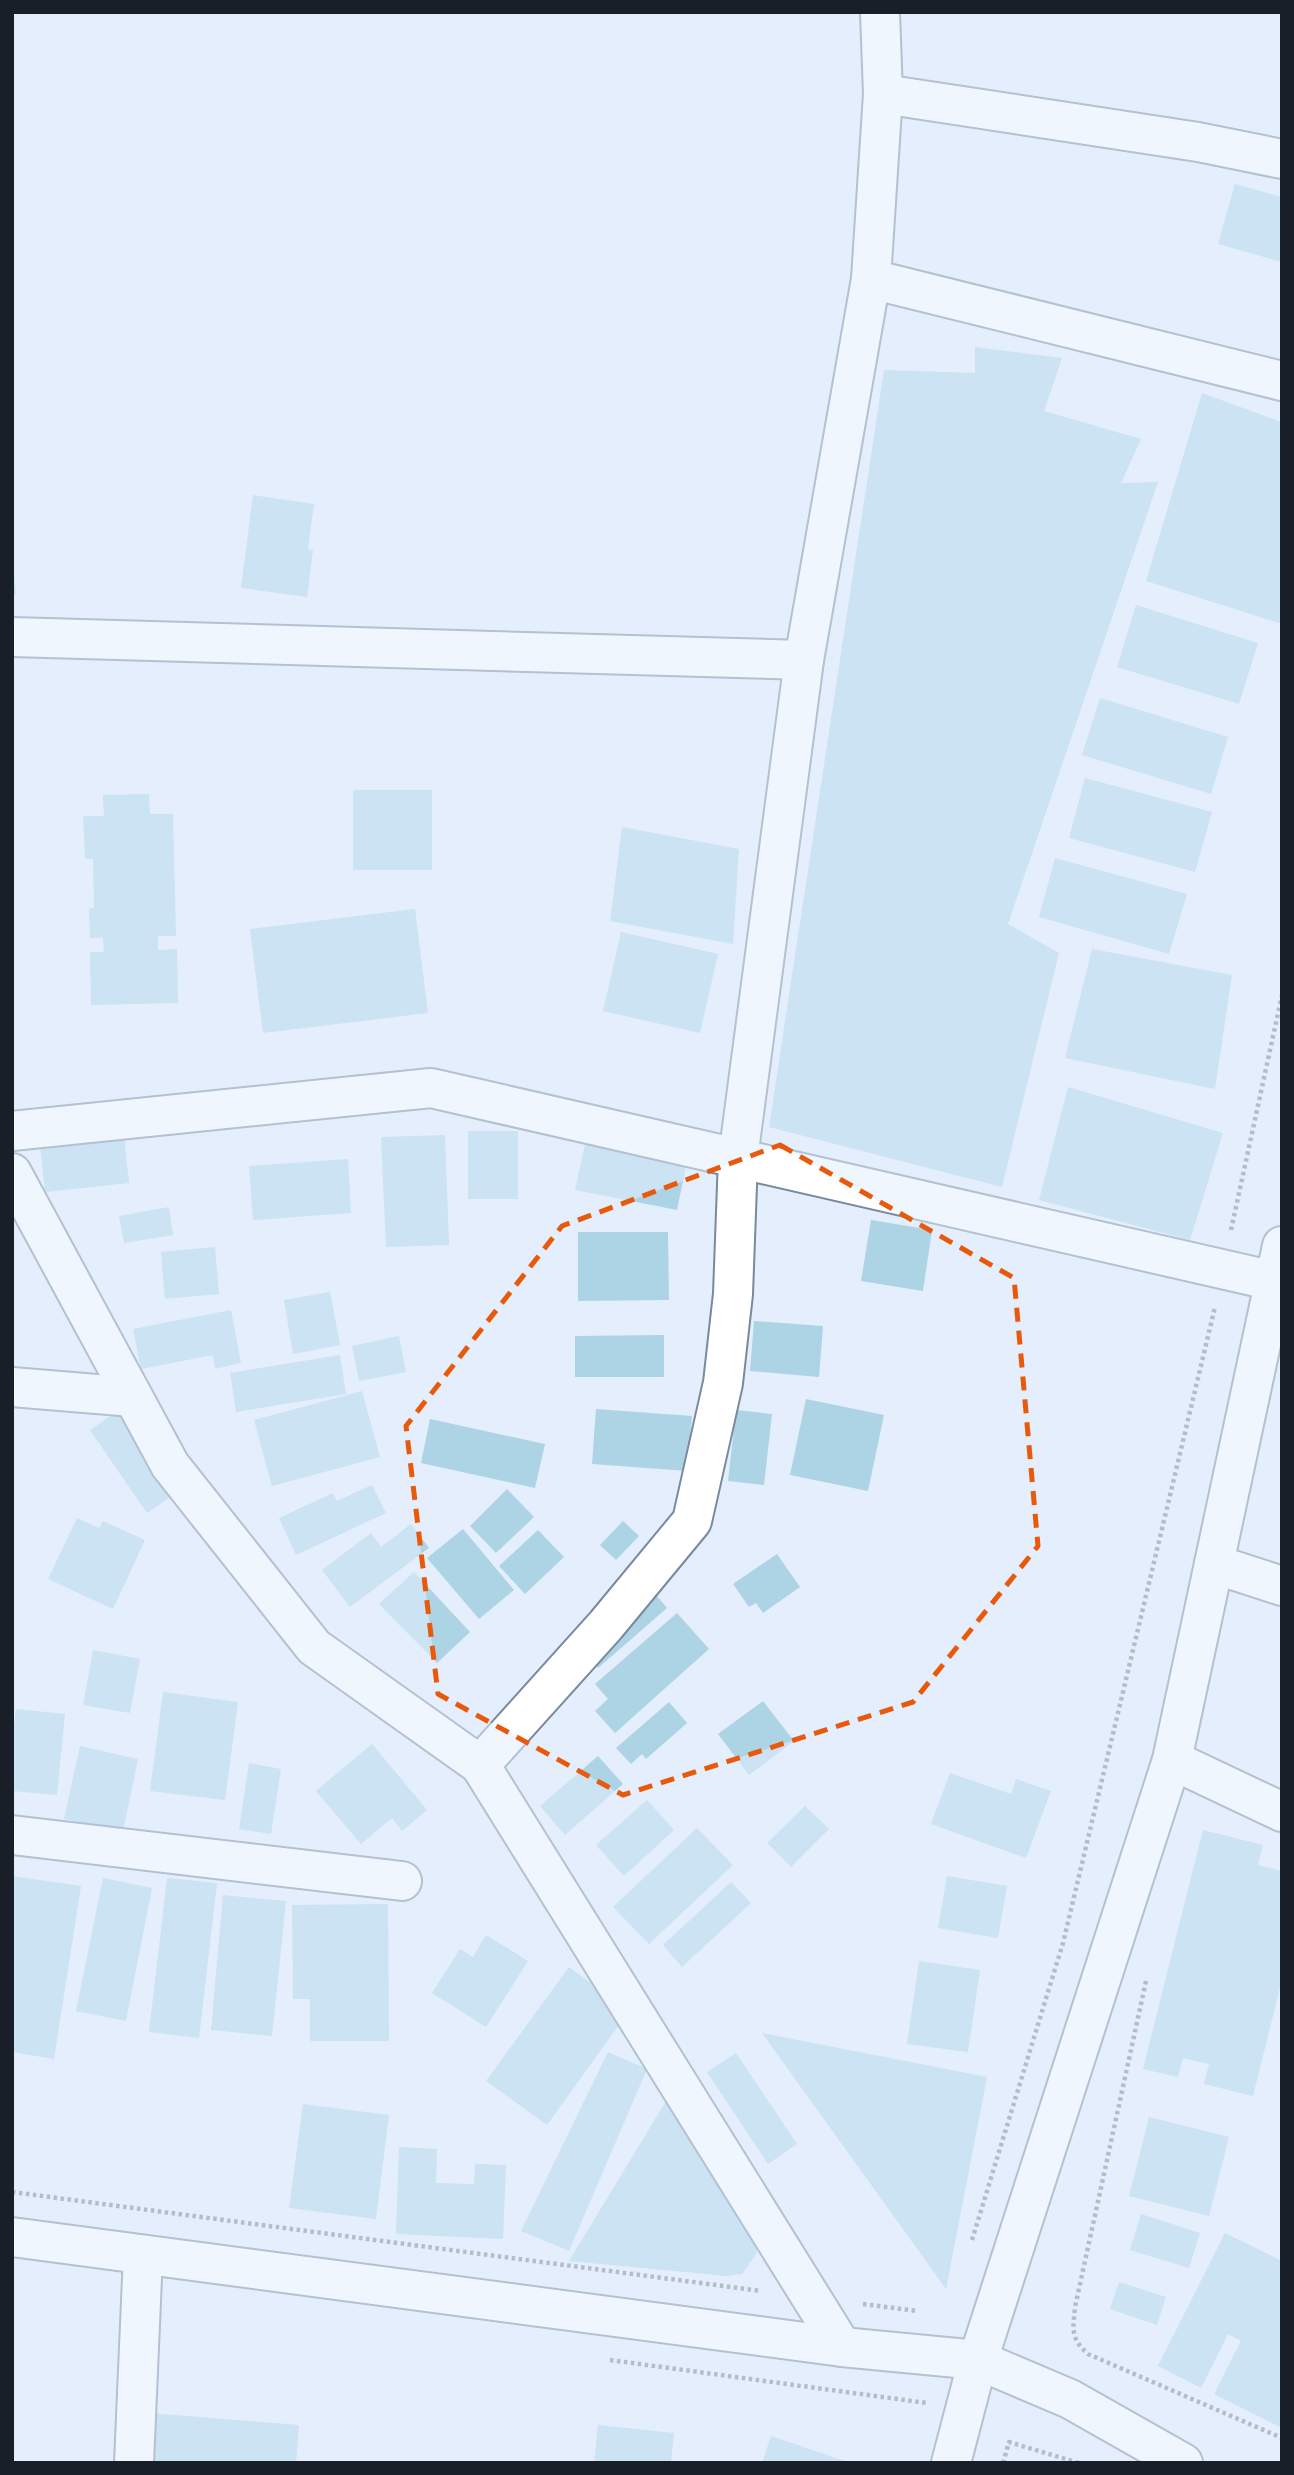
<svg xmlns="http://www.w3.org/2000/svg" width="1294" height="2475" viewBox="0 0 1294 2475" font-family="Bitter,serif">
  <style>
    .building { fill: #add4e4 }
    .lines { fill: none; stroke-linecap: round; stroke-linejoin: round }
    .street-casing { stroke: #79899f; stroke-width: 42 }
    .secondary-casing { stroke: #79899f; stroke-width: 42 }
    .path { stroke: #79818d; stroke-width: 4.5; stroke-dasharray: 3.5 3.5; stroke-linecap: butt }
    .street { stroke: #fff; stroke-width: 38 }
    .secondary { stroke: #fff; stroke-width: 38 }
    .marked { fill: none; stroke: #e8590c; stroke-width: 5; stroke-dasharray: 14 9; stroke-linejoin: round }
  </style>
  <rect width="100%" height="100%" fill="#e4eefd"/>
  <g class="building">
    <polygon points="1235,184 1282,197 1282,262 1218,244"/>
    <polygon points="975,347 1062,358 1044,411 1141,439 1121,483 1158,482 1008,924 1059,953 1002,1187 769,1127 884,370 975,373"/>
    <polygon points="1202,393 1282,422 1282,624 1146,581"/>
    <polygon points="253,495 314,504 308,549 313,550 307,597 241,588"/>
    <polygon points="12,573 14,573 16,595 12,595"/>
    <polygon points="1136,605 1258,643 1239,704 1117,667"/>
    <polygon points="1100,698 1228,737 1211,794 1082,755"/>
    <polygon points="1085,778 1212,812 1195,872 1069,838"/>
    <rect x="353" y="790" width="79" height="80"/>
    <polygon points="149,794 150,814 173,814 176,936 158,936 158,950 177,949 178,1003 91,1005 90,952 104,952 103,938 90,938 89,908 94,908 93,859 85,859 83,816 104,816 103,795"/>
    <polygon points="622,827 739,849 733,944 610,921"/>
    <polygon points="1055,858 1187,894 1169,954 1039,917"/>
    <polygon points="415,909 428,1013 263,1033 250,929"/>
    <polygon points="621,932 718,954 700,1033 603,1011"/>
    <polygon points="1092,949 1232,975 1215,1089 1065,1058"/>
    <polygon points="1068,1087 1223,1133 1190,1240 1039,1200"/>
    <polygon points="123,1127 129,1183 45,1192 39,1136"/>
    <rect x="468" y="1131" width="50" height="68"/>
    <polygon points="445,1135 449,1245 386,1247 381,1137"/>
    <polygon points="586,1140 687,1161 677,1210 575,1190"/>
    <polygon points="348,1159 351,1213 253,1220 249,1166"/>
    <polygon points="169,1207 173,1235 124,1243 119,1216"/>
    <polygon points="871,1220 932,1230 923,1291 861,1281"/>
    <polygon points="578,1232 668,1232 669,1300 578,1301"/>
    <polygon points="215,1247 219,1294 165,1299 161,1252"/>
    <polygon points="330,1292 340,1345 293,1354 284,1300"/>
    <polygon points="231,1310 241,1363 215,1369 213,1355 141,1369 133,1329"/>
    <polygon points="754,1321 823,1326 819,1377 750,1371"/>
    <polygon points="664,1335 664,1377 575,1377 575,1336"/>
    <polygon points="399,1336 406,1372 359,1381 352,1346"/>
    <polygon points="340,1355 346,1394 236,1412 230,1373"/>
    <polygon points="362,1391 380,1457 272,1486 254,1420"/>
    <polygon points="806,1399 884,1415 868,1491 790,1475"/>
    <polygon points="596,1409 692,1416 687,1471 592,1464"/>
    <polygon points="736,1410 772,1414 764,1485 728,1481"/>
    <polygon points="118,1411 175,1494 147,1513 90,1430"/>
    <polygon points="430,1419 545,1444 535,1488 421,1463"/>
    <polygon points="372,1485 386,1513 296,1555 279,1518 333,1493 337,1501"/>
    <polygon points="507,1489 534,1517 496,1553 470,1526"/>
    <polygon points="77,1518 99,1528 103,1521 145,1540 113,1609 48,1579"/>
    <polygon points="623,1521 639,1536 616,1560 600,1545"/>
    <polygon points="411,1524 429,1548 350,1607 322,1570 371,1533 381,1547"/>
    <polygon points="463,1529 514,1590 479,1619 427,1558"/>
    <polygon points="538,1530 564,1557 525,1594 499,1566"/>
    <polygon points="777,1554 800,1587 763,1613 756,1603 749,1607 733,1584"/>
    <polygon points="414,1572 470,1632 437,1663 379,1604"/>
    <polygon points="656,1595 667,1608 598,1668 587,1655"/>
    <polygon points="677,1613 709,1649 615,1733 595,1711 608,1699 595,1684"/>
    <polygon points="93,1650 140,1659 130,1713 83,1705"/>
    <polygon points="163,1692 238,1702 225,1800 150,1791"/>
    <polygon points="763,1701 794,1741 749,1775 718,1734"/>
    <polygon points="669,1702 687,1723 646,1759 642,1754 631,1764 616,1748"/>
    <polygon points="16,1709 65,1714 57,1795 12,1791 12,1727 14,1727"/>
    <polygon points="372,1744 427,1810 402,1831 392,1818 361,1844 316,1791"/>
    <polygon points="80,1746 138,1759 123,1831 64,1819"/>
    <polygon points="598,1756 623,1784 565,1835 540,1806"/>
    <polygon points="249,1763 281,1769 271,1834 239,1829"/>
    <polygon points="950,1773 1011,1794 1016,1779 1051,1791 1026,1858 931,1824"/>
    <polygon points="647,1800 674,1830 624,1876 596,1845"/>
    <polygon points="805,1806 829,1829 791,1867 767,1843"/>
    <polygon points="697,1828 733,1865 649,1944 613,1907"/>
    <polygon points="1203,1830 1263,1845 1258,1865 1282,1871 1282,1980 1253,2096 1204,2084 1209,2064 1183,2058 1178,2077 1143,2069"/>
    <polygon points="12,1876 81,1886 54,2059 12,2052"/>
    <polygon points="947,1876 1007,1886 998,1938 938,1928"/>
    <polygon points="103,1878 152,1888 126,2021 76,2011"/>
    <polygon points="167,1878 217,1883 199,2038 149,2032"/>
    <polygon points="731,1882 751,1903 682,1967 663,1945"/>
    <polygon points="223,1895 286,1901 272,2036 211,2030"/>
    <polygon points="388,1904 389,2041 310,2041 310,1999 293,1999 292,1905"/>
    <polygon points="486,1935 528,1961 486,2027 432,1993 460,1949 473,1957"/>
    <polygon points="919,1961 980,1970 968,2052 907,2044"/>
    <polygon points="569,1967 629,2011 547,2125 486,2081"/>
    <polygon points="762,2033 987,2077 946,2289"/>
    <polygon points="608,2052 647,2069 569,2251 521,2231"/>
    <polygon points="736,2053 797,2144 768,2164 707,2072"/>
    <polygon points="674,2088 759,2241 756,2254 742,2274 727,2276 569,2261"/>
    <polygon points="303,2104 389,2115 376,2219 289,2208"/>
    <polygon points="1149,2117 1229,2137 1209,2216 1129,2196"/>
    <polygon points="399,2147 437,2149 436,2183 474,2184 475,2164 506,2165 503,2239 396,2234"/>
    <polygon points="1141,2214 1200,2233 1189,2268 1130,2250"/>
    <polygon points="1225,2233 1282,2261 1282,2428 1214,2394 1241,2341 1228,2334 1201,2388 1158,2366"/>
    <polygon points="1119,2282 1166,2297 1157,2325 1110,2309"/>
    <polygon points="149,2413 299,2425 296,2463 148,2463"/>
    <polygon points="598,2425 674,2433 671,2463 594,2463"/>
    <polygon points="771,2436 848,2462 848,2463 762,2463"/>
  </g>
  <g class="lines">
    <defs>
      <g id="street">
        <polyline points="883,94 1198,142 1282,159"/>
        <polyline points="871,279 883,94 880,12"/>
        <polyline points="12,637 804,660"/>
        <polyline points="12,1131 431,1088 1274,1281"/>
        <polyline points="12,1173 170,1465 314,1647 480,1765 842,2347"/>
        <polyline points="12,1387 133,1397"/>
        <polyline points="1214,1564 1282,1586"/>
        <polyline points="1172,1760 1282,1812"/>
        <polyline points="480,1765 606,1625 692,1521 723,1383 733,1294 738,1158 804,660 871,279 1282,381"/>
        <polyline points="12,1835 402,1881"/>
        <polyline points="134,2463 143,2255"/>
      </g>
      <g id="secondary">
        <polyline points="12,2237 842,2347 978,2360 1070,2399 1183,2463"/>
        <polyline points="951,2463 978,2360 1172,1760 1282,1246"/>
      </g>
    </defs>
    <use href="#street" class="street-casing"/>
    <use href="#secondary" class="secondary-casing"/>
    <g class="path">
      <polyline points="1231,1230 1282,995"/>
      <path d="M1146,1981L1075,2307C1073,2329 1070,2338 1088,2354L1282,2438"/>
      <polyline points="12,2192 761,2291"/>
      <polyline points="972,2240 1063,1943 1215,1307"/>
      <polyline points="863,2304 917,2311"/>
      <polyline points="610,2360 927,2403"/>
      <polyline points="1003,2463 1009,2442 1079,2463"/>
    </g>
    <use href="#street" class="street"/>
    <use href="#secondary" class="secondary"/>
  </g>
  <path d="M0 0H1294V2475H0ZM780,1145L1014,1278L1038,1546L913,1702L623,1795L438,1694L406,1426L562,1226Z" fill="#e4eefd" fill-opacity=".55" fill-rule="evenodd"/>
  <path class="marked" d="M780,1145L1014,1278L1038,1546L913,1702L623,1795L438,1694L406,1426L562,1226Z"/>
  <rect width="1294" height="2475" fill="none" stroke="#191f28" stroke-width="28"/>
</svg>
